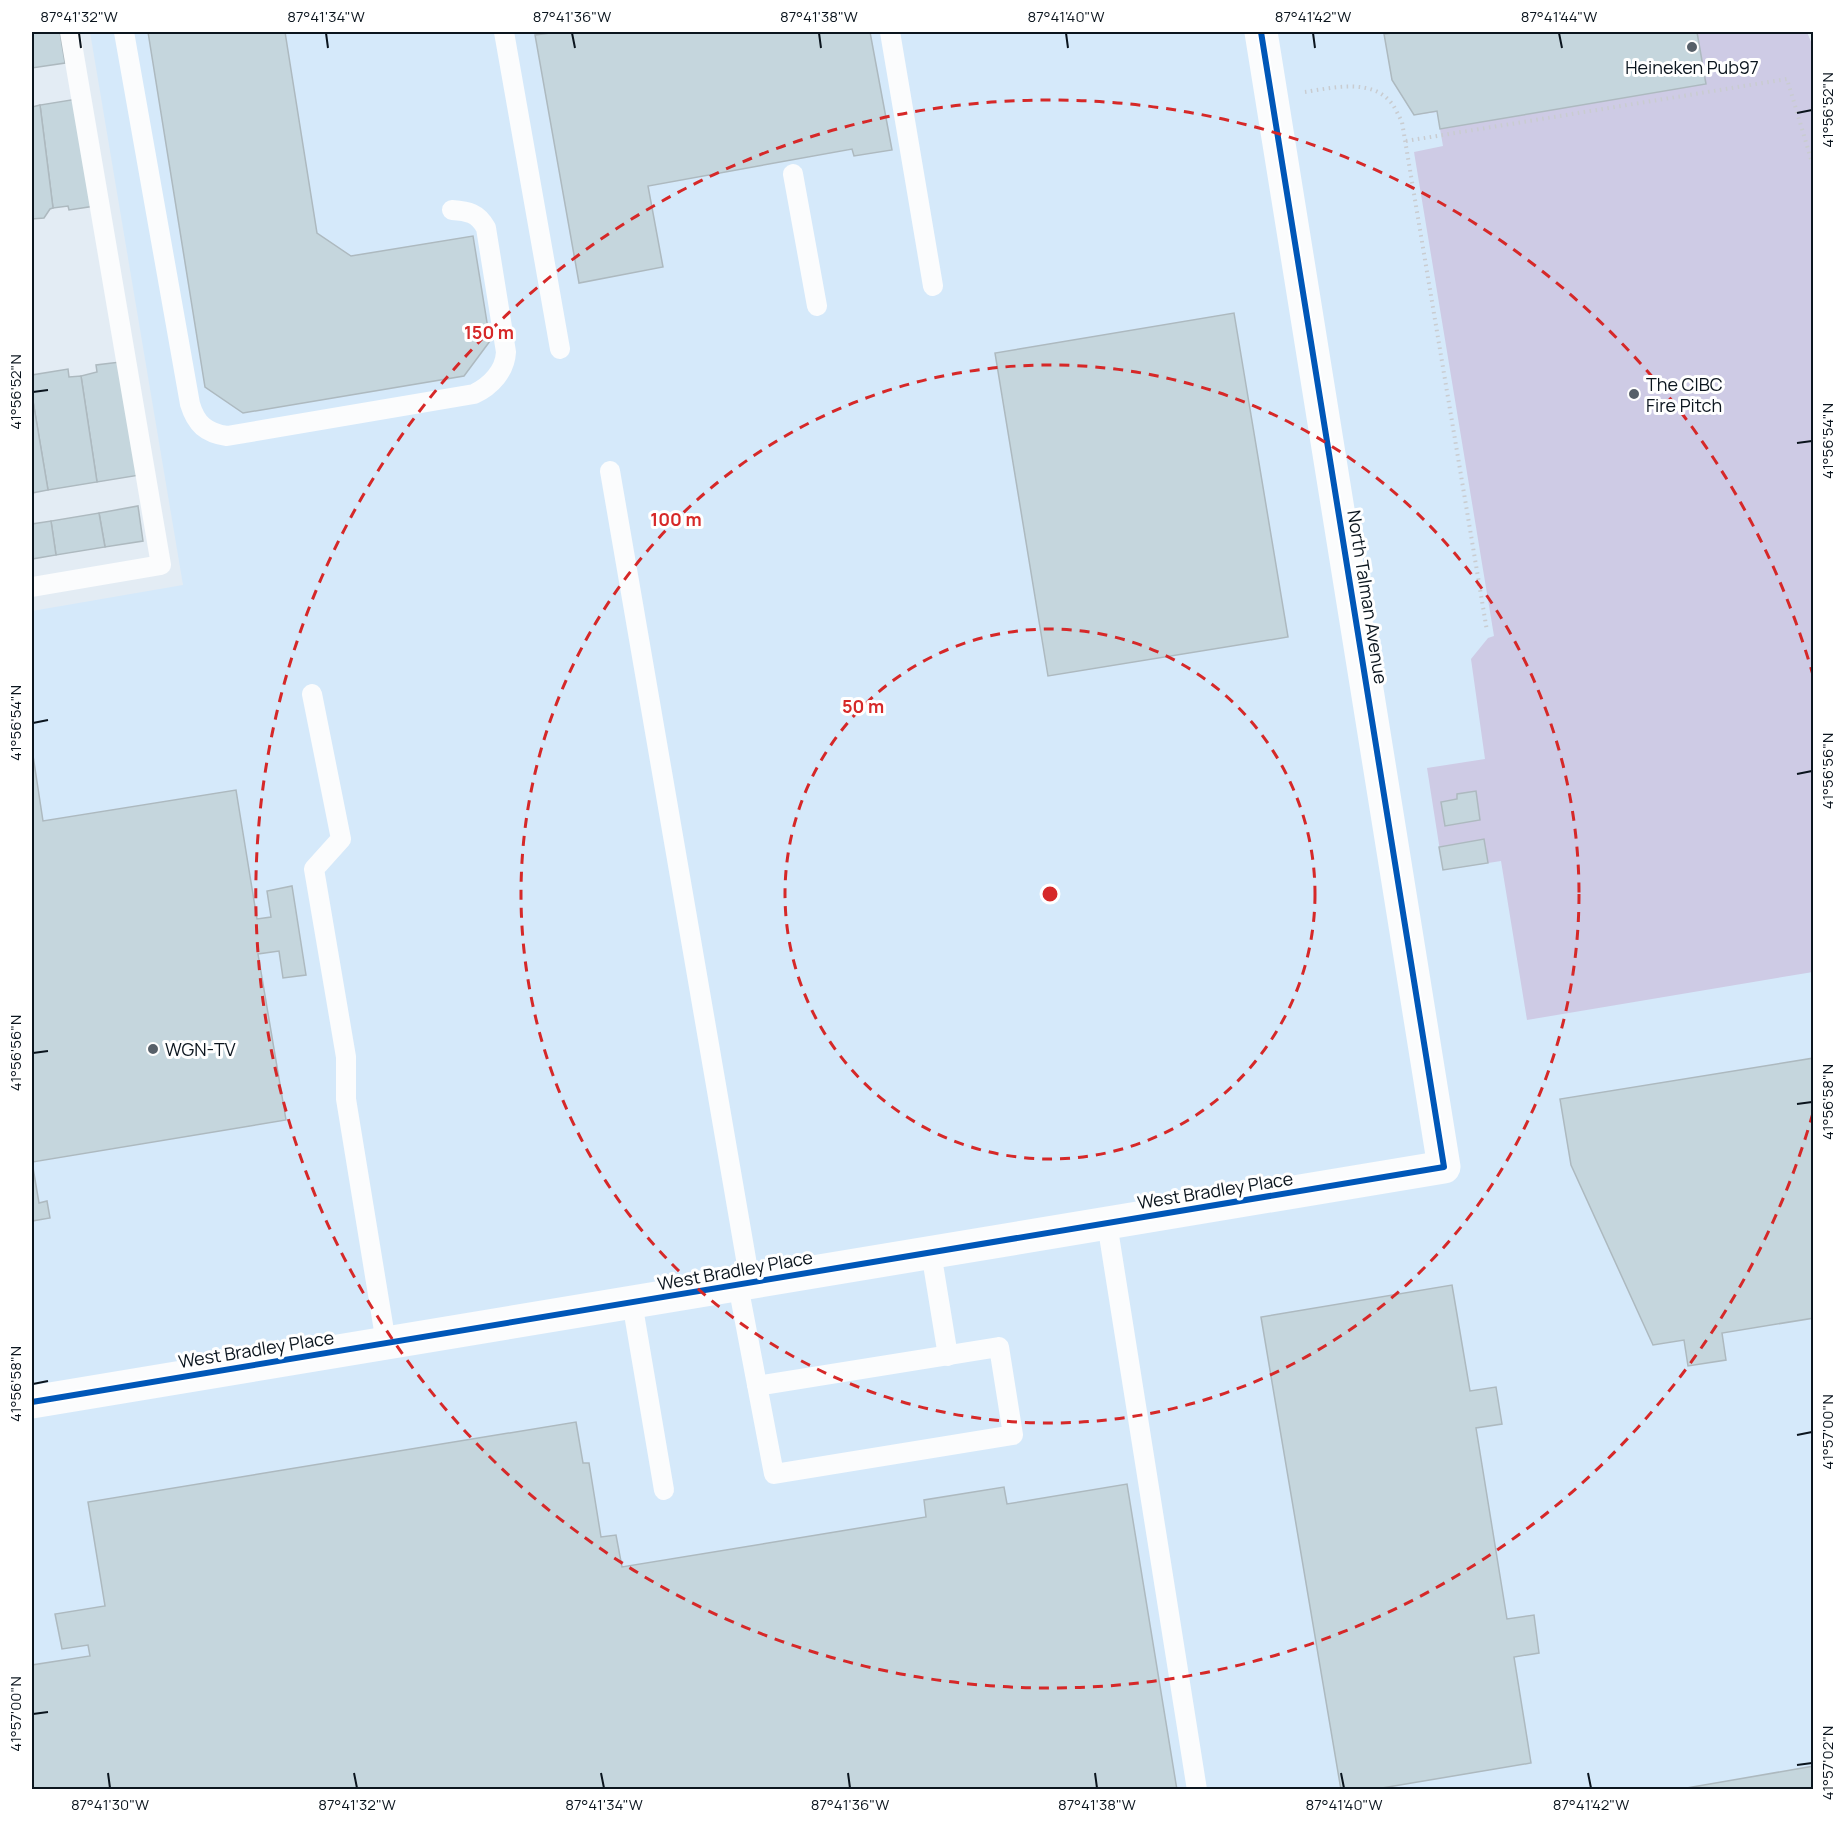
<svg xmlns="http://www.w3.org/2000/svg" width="1845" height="1821" viewBox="0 0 1845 1821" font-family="Manrope,sans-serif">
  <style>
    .built { fill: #d5e9fa }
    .green { fill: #cecbe5 }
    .building { fill: #c5d6dd; stroke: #adb9bf; stroke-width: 1.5 }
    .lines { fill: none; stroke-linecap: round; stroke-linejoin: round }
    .path { stroke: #c9ccd0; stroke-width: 4; stroke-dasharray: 1.5 4.5; stroke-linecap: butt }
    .lane { stroke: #fbfcfd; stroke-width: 20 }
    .street { stroke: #fbfcfd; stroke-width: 33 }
    .cycleway-casing { stroke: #fff; stroke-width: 10 }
    .cycleway { stroke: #0057b8; stroke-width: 6 }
    .ticks { fill: none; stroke: #0b151e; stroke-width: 2 }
    .ring { fill: none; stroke: #d62828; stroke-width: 3; stroke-dasharray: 10 8 }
    .poi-dot { fill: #576069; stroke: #fff; stroke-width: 2 }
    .labels { text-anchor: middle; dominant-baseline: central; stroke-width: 6; stroke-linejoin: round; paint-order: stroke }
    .poi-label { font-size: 18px; fill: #0b151e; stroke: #fff; text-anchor: start }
    .street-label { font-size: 18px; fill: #0b151e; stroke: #fff }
    .centre { fill: #d62828; stroke: #fff; stroke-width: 3 }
    .ring-label { font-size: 18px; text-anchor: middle; font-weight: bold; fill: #d62828; stroke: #fff; stroke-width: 6; stroke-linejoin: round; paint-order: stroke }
    .neatline { fill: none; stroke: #0b151e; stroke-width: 2 }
    .ticks-label { font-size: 15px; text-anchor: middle; fill: #0b151e }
  </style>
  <rect width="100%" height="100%" fill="#e3ecf4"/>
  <polygon class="built" points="90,32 1806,32 1814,49 1813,1789 32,1790 32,611 183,585"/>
  <polygon class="green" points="1401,32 1807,32 1814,49 1813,972 1527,1020 1501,861 1443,870 1427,768 1485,759 1471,659 1488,638 1494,636 1414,152 1443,146 1437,112 1414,115 1392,80 1384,34"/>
  <g class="building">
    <polygon points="41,32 60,32 65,63 32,68 32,33"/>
    <polygon points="148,32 285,32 317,233 351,256 473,236 490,341 464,376 243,413 205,387"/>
    <polygon points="558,32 870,32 892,150 854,156 852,149 648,186 663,267 579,283 535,35"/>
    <polygon points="1401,32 1697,32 1706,84 1440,129 1437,111 1414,115 1392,80 1384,34"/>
    <polygon points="77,99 95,206 69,210 68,206 53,208 40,105"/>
    <polygon points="40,105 53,208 50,209 44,218 32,219 32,107"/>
    <polygon points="1234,313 1288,637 1048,676 995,353"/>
    <polygon points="120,362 140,475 97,482 81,376 97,372 96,365"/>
    <polygon points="68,369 69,377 81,376 97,482 48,490 32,395 32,375"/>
    <polygon points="32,395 48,490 32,493"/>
    <polygon points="138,506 143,541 105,547 99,513"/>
    <polygon points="99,513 105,547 56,555 51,521"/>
    <polygon points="51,521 56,555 32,559 32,524"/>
    <polygon points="32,749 43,821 236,790 257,919 271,917 267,891 292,886 306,975 283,978 279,951 258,954 286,1120 32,1162 39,1203 47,1201 50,1218 32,1221"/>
    <polygon points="1476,791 1480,820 1445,826 1441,802 1457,799 1457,794"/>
    <polygon points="1484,839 1488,863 1443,870 1439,847"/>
    <polygon points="1814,1058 1814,1318 1722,1333 1726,1360 1688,1366 1684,1340 1653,1345 1571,1165 1560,1099"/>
    <polygon points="1452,1285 1470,1391 1496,1387 1502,1424 1476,1428 1507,1619 1534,1615 1539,1653 1514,1657 1531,1763 1370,1790 1341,1790 1261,1317"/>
    <polygon points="576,1422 583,1463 589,1463 601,1537 616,1535 622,1567 926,1517 924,1500 1004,1487 1007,1504 1127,1484 1177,1790 32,1790 32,1665 90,1656 88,1645 62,1649 55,1614 105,1606 88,1502"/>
    <polygon points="1814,1766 1814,1790 1675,1790"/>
  </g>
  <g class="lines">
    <g class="path">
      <path d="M1305,92C1332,88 1373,77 1393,105C1396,110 1399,116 1402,122L1487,631"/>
      <polyline points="1406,141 1787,79 1814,169"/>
    </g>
    <g class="lane">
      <path d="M124,32L190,404C196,424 206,433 227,436L474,394C491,386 505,371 506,352L486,228C478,213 468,211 452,210"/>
      <polyline points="504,32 560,349"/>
      <polyline points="890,32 933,286"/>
      <polyline points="793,174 817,306"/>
      <polyline points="610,471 750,1282"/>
      <polyline points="32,587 161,565 70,32"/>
      <polyline points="312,694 341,839 314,869 346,1057 346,1099 386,1343"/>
      <polyline points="1107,1223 1197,1790"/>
      <polyline points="931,1252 948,1356"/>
      <polyline points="738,1285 774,1474 1013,1435 999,1347 757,1386"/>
      <polyline points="632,1302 664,1490"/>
    </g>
    <polyline class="street" points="32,1402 1444,1167 1261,32"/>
    <defs>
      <polyline id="cycleway" points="32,1402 1444,1167 1261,32"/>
    </defs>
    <use href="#cycleway" class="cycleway-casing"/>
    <use href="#cycleway" class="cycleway"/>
  </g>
  <path class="ticks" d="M79,33L81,48M326,33L328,48M572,33L575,48M819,33L821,48M1066,33L1068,48M1313,33L1315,48M1559,33L1562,48M1797,113L1812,110M33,392L48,390M1797,443L1812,441M33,723L48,720M1797,774L1812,771M33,1053L48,1051M1797,1104L1812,1102M33,1384L48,1381M1797,1435L1812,1432M33,1714L48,1712M1797,1765L1812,1763M108,1773L110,1788M354,1773L357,1788M601,1773L604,1788M848,1773L850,1788M1095,1773L1097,1788M1341,1773L1344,1788M1588,1773L1591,1788"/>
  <g class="ring">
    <circle cx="1050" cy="894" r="265"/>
    <circle cx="1050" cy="894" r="529"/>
    <path d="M1813 1113A794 794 0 1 1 1813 675"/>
  </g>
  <g class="poi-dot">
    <circle cx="1692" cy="47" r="6"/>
    <circle cx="1634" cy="394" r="6"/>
    <circle cx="153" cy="1049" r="6"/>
  </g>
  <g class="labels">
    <g class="poi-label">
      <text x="1692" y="67" text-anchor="middle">Heineken Pub97</text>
      <text x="1646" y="384">The CIBC<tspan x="1646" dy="21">Fire Pitch</tspan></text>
      <text x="165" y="1049">WGN-TV</text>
    </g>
    <g class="street-label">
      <text transform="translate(1368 597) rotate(81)">North Talman Avenue</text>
      <text transform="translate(1215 1190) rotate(-9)">West Bradley Place</text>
      <text transform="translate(735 1270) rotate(-10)">West Bradley Place</text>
      <text transform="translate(256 1349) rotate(-9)">West Bradley Place</text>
    </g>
  </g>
  <circle cx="1050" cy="894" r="9" class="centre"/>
  <g class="ring-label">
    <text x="489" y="339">150 m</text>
    <text x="676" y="526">100 m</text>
    <text x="863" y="713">50 m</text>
  </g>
  <rect width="1845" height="1821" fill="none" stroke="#ffffff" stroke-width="66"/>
  <rect x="33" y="33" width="1779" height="1755" class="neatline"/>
  <g class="ticks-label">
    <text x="79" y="22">87°41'32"W</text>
    <text x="326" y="22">87°41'34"W</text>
    <text x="572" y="22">87°41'36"W</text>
    <text x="819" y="22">87°41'38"W</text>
    <text x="1066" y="22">87°41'40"W</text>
    <text x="1313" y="22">87°41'42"W</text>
    <text x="1559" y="22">87°41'44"W</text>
    <text transform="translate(1828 110) rotate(-90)" y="5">41°56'52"N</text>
    <text transform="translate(16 392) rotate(-90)" y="5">41°56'52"N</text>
    <text transform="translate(1828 441) rotate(-90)" y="5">41°56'54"N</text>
    <text transform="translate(16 723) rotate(-90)" y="5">41°56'54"N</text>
    <text transform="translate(1828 771) rotate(-90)" y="5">41°56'56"N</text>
    <text transform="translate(16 1053) rotate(-90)" y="5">41°56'56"N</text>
    <text transform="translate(1828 1102) rotate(-90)" y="5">41°56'58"N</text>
    <text transform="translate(16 1384) rotate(-90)" y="5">41°56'58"N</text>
    <text transform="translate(1828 1432) rotate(-90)" y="5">41°57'00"N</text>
    <text transform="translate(16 1714) rotate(-90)" y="5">41°57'00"N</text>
    <text transform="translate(1828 1763) rotate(-90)" y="5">41°57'02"N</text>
    <text x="110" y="1810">87°41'30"W</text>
    <text x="357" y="1810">87°41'32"W</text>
    <text x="604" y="1810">87°41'34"W</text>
    <text x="850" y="1810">87°41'36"W</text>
    <text x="1097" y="1810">87°41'38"W</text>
    <text x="1344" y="1810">87°41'40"W</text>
    <text x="1591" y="1810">87°41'42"W</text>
  </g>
</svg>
